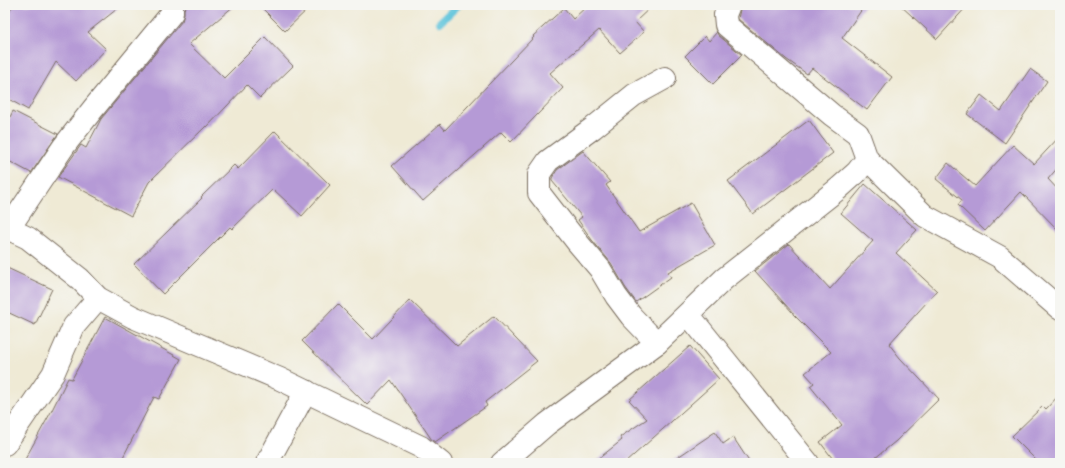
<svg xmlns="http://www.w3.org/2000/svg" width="1065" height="468" viewBox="0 0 1065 468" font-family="Mali,sans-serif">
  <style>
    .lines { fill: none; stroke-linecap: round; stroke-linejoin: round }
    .stream { stroke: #5ec4db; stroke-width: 8 }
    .building { fill: #b59ad6 }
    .minor-casing { stroke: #7a6d5e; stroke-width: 24 }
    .minor { stroke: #fff; stroke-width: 22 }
  </style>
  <rect width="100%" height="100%" fill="#f6f6f2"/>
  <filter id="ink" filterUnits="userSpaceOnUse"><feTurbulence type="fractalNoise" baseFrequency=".025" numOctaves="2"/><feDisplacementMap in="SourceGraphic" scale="8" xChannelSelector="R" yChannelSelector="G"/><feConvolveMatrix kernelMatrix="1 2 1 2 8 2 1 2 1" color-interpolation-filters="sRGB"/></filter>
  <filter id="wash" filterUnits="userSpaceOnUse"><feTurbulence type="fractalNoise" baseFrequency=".012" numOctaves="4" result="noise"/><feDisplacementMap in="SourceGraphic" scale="16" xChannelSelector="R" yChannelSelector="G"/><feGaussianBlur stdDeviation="0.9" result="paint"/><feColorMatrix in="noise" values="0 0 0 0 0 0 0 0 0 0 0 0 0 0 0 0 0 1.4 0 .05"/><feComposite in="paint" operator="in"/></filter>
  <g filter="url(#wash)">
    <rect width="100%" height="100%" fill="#efead5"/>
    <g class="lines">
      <polyline class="stream" points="440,22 458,5"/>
    </g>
    <g id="blocks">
      <g class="building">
        <polygon points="14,5 122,5 88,32 106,49 76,81 56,62 28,110 5,97 5,15"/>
        <polygon points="188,5 235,5 189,44 224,78 265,37 293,66 260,98 247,85 207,127 206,126 149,182 131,216 58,177 81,145 86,148 101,119 182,21 184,14 184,9"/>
        <polygon points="259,5 312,5 285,31"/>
        <polygon points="588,5 653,5 635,22 644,32 620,53 599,30 550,73 563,88 511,142 501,132 423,201 392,166 440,124 445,130 534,37 533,36 564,8 573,19"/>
        <polygon points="741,5 865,5 842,38 892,77 867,110 812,68 807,74 786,59 738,19"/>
        <polygon points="900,5 968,5 937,39"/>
        <polygon points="717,32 718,35 742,55 713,84 685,56 705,36 709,41"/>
        <polygon points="1030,69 1047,81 1005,143 967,114 981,95 1001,111"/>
        <polygon points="13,111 58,134 31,173 5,159 5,127"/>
        <polygon points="809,120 833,153 753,214 728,181"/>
        <polygon points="275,131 330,185 302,216 273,189 232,229 230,227 163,294 134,264 202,198 201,197 234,165 238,169"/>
        <polygon points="1060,136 1060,165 1048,179 1060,192 1060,232 1021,192 985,231 958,205 962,200 936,179 948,163 975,186 1013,145 1034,164"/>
        <polygon points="583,151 610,182 606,185 639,232 691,203 715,245 668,272 671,277 636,302 625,287 611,263 592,240 578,220 582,217 552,181 552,178 557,170"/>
        <polygon points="865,184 917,230 896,253 937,291 889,344 900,358 939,399 896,441 869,463 836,463 820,442 842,425 810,386 814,383 805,373 831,352 793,314 793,313 755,271 789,244 830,289 873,241 841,213"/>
        <polygon points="5,267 52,289 35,325 5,311"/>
        <polygon points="410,300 457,346 494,316 537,361 485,402 487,406 435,442 432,440 391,380 367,405 302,341 338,304 373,339"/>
        <polygon points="105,317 181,359 159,399 154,397 120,463 23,463 51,412 68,378 72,379"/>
        <polygon points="690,346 719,379 625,463 593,463 622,440 620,437 647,419 629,400"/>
        <polygon points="1060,394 1060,456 1053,463 1039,463 1012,436 1043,406 1046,409"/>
        <polygon points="715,432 723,444 733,437 750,463 669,463"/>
      </g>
    </g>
  </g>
  <g filter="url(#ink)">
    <use href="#blocks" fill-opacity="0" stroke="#7a6d5e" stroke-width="1"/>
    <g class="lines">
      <defs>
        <g id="minor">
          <polyline points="867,159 925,216 1000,257 1060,309"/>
          <polyline points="5,227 28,238 80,279 98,298 133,317 280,379 421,447 441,463"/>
          <polyline points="9,228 64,146 93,109 172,13 172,5"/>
          <polyline points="688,314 808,463"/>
          <polyline points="657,343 631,316 616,296 600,269 578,243 539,193 539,174 548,161 593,128 634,95 665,78"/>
          <polyline points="5,444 53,374 74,326 98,298"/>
          <polyline points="267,463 306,391"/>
          <polyline points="502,463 547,424 657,343 724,279 838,189 857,172 867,159 858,134 832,115 726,25 725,15 729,5"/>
        </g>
      </defs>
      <use href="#minor" class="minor-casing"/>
      <use href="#minor" class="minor"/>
    </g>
  </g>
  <rect width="1065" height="468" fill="none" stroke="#f6f6f2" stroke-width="20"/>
</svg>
